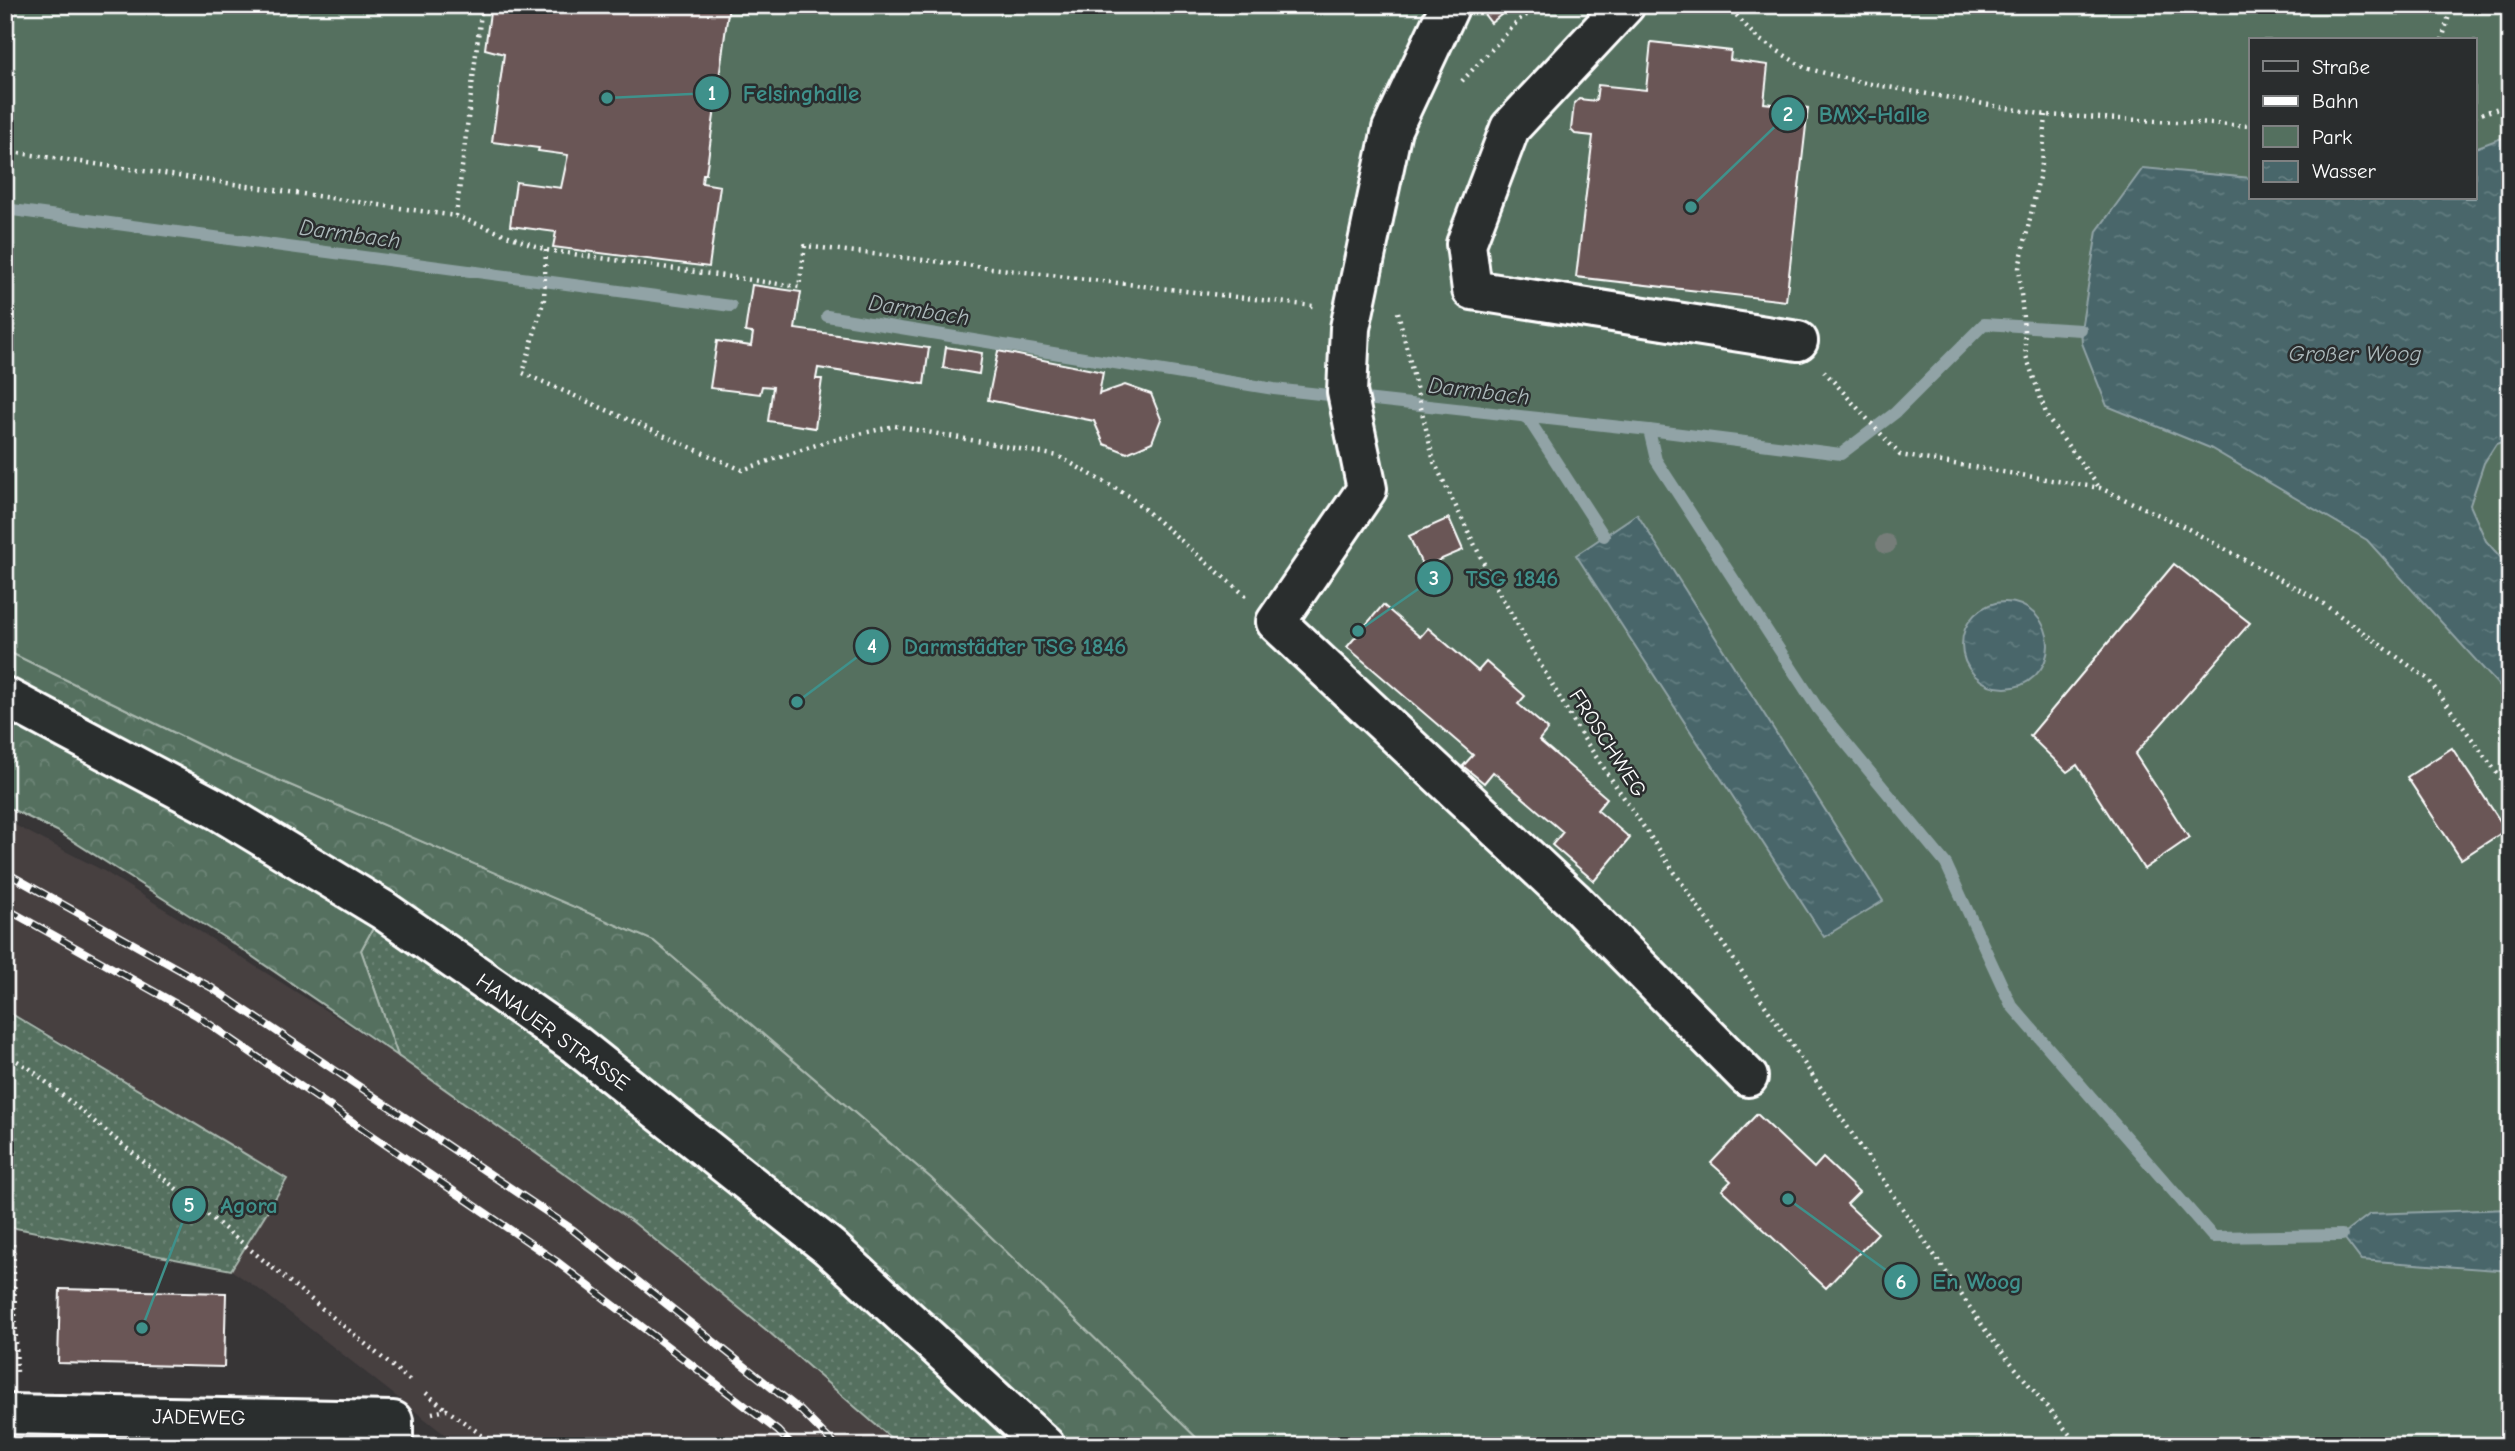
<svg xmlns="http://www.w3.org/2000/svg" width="2515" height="1451" viewBox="0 0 2515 1451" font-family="'Comic Neue',sans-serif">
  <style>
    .built { fill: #463f40 }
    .grass { fill: url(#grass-dots); stroke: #aab8af; stroke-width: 2 }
    .forest { fill: url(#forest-crowns); stroke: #aab8af; stroke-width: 2 }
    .park { fill: #54705f; stroke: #aab8af; stroke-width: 2; fill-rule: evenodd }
    .water { fill: url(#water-ripples); stroke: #91a3a6; stroke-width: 2 }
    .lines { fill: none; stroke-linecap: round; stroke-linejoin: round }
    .stream { stroke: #91a3a6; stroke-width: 12 }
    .building { fill: #6a5757; stroke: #fff; stroke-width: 2 }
    .minor-casing { stroke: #fff; stroke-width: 44 }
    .major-casing { stroke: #fff; stroke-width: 44 }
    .path { stroke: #fff; stroke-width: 4.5; stroke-dasharray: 2 5; stroke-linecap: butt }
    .minor { stroke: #2a2d2e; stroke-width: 38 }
    .major { stroke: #2a2d2e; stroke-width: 38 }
    .rail-casing { stroke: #fff; stroke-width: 8 }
    .rail { stroke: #2a2d2e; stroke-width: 5; stroke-dasharray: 16; stroke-linecap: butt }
    .tree { fill: #767d79 }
    .labels { text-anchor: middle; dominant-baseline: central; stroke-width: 5; stroke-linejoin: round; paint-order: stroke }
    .street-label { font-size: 21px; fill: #fff; stroke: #2a2d2e }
    .water-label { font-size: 23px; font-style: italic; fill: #adbabc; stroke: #2a2d2e }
    .leader { fill: none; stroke: #3f918b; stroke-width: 2.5 }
    .callout-dot { fill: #3f918b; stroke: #2a2d2e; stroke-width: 2.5 }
    .mark-label { font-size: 21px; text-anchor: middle; font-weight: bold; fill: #fff }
    .callout-label { font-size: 23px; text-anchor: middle; font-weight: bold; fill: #3f918b; stroke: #2a2d2e; stroke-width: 5; stroke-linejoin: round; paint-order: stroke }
  </style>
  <defs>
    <pattern id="grass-dots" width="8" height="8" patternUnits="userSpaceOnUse" patternTransform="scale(1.75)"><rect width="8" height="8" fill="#54705f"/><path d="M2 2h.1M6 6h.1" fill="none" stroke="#6e8577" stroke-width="1.8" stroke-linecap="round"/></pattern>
    <pattern id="forest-crowns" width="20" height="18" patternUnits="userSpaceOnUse" patternTransform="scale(1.75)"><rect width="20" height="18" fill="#54705f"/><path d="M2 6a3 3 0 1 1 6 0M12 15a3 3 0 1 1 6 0" fill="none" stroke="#6e8577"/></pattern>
    <pattern id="water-ripples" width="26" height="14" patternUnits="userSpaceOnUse" patternTransform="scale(1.75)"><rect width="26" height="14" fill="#48666a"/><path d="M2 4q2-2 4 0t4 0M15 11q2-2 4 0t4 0" fill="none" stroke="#637d80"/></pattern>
  </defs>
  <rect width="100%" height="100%" fill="#373536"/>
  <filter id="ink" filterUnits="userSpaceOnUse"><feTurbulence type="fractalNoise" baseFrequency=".0143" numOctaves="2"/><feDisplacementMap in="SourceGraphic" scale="14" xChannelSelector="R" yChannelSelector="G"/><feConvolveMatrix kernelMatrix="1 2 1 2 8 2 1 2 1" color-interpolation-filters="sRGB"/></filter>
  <g filter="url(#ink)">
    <polygon class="built" points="5,820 104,871 398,1056 633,1222 770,1333 900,1446 612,1446 601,1438 444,1434 267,1295 231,1270 287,1179 30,1023 5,1010"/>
    <g class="grass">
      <polygon points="383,910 1045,1446 900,1446 770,1333 633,1222 398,1056 361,950"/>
      <polygon points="5,1010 287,1179 231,1270 5,1226"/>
    </g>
    <polygon class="forest" points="5,650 220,755 654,941 931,1178 1205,1446 1045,1446 383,910 361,950 398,1056 228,940 57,831 5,806"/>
    <path class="park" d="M5,5H2510V1446H1205L931,1178L654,941L220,755L5,650ZM2251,40H2475V198H2251Z"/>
    <g class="water">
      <polygon points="2510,135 2510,439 2496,444 2484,463 2470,505 2486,541 2510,568 2510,698 2367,540 2210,448 2107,406 2082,343 2081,330 2097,231 2143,168 2251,178 2251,198 2475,198 2475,148"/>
      <polygon points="1637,514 1883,901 1824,937 1576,555"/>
      <circle cx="2005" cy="645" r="43"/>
      <polygon points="2510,1209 2510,1271 2361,1260 2342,1235 2370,1214"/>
    </g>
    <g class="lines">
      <g class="stream">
        <polyline points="5,209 731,306"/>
        <polyline points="827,316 1274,389 1649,430 1841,454 1895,413 1984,324 2081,330"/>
        <polyline points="1527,417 1604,536"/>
        <polyline points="1649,430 1656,460 1818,709 1946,864 2011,1005 2213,1237 2342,1235"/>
      </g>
    </g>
    <g class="building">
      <polygon points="491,5 729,5 706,174 703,174 702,183 720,186 709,267 553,247 556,232 510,226 516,182 561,188 568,155 538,151 539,148 492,142 504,54 485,49"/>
      <polygon points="1477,5 1513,5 1491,23"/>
      <polygon points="1651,42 1731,51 1730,60 1768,65 1764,103 1808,108 1786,301 1576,277 1593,136 1575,134 1571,130 1574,104 1579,99 1596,101 1598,85 1646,90"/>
      <polygon points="752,285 801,292 795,329 929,348 924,384 818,368 816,379 822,379 815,428 768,421 773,387 762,386 760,394 710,388 717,341 751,346 753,333 745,332"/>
      <polygon points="946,347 982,353 979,374 943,368"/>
      <polygon points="998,351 1103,372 1099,394 1125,385 1151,394 1161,419 1152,442 1127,453 1104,444 1094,421 988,400"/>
      <polygon points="1449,518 1463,550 1423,567 1409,536"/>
      <polygon points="2174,564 2250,623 2135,754 2189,838 2144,869 2077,765 2067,772 2030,736"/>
      <polygon points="1383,605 1420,637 1428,628 1478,671 1486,662 1525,696 1518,704 1548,729 1539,740 1607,798 1597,810 1630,838 1594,881 1552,845 1563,832 1493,772 1484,783 1463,766 1473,755 1347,647"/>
      <polygon points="2452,748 2506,830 2461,859 2407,777"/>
      <polygon points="1757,1114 1814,1168 1823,1158 1859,1192 1847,1204 1878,1233 1826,1288 1722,1190 1731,1181 1711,1163"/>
      <polygon points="60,1289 226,1293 224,1367 58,1363"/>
    </g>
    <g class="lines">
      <defs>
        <g id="minor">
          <polyline points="1450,5 1392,129 1350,328 1347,392 1367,489 1276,622 1573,900 1748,1077"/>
          <polyline points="1625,5 1510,128 1466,244 1472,290 1798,341"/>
          <polyline points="5,1414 393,1421 393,1446"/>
        </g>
        <polyline id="major" points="5,697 218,810 383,910 575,1044 829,1247 1045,1446"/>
      </defs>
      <use href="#minor" class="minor-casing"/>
      <use href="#major" class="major-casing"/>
      <g class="path">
        <polyline points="1727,5 1757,38 1805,68 1860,82 2046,115 2251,126"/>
        <polyline points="2442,40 2452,5"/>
        <polyline points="1462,81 1521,18 1546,5"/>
        <polyline points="2046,115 2042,164 2019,268 2026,356 2048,419 2099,487"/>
        <polyline points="2475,116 2510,104"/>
        <polyline points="5,151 456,216 546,250 799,287 805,246 1313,306"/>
        <polyline points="456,216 482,5"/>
        <polyline points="546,250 544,299 523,373 742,470 828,441 895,426 1058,456 1129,496 1246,596"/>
        <polyline points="1398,312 1434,462 1493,582 1580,733 1990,1337 2079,1446"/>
        <polyline points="1824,371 1900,455 2100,488 2183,526 2318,600 2428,679 2510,791"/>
        <polyline points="5,1054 29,1068 413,1383"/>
        <polyline points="13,1244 17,1373"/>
        <polyline points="426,1393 447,1410"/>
        <polyline points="432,1413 447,1410 497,1446"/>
      </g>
      <use href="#minor" class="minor"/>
      <use href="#major" class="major"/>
      <defs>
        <g id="rail">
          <polyline points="5,872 212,988 572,1229 801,1411 836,1446"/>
          <polyline points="5,908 196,1015 556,1261 778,1431 792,1446"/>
        </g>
      </defs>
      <use href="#rail" class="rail-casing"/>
      <use href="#rail" class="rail"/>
    </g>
    <circle class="tree" cx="1886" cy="544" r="10"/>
  </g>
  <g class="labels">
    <g class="street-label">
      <text transform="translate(1608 743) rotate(57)">FROSCHWEG</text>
      <text transform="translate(553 1032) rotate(36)">HANAUER STRASSE</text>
      <text transform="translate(199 1417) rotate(1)">JADEWEG</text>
    </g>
    <g class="water-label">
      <text transform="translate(350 234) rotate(8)">Darmbach</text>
      <text transform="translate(919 310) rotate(9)">Darmbach</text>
      <text x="2355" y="353">Großer Woog</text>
      <text transform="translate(1479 391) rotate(7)">Darmbach</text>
    </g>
  </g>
  <path class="leader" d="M607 98L712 93M1691 207L1788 114M1358 631L1434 578M797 702L872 646M142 1328L189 1205M1788 1199L1901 1281"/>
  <g class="callout-dot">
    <circle cx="607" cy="98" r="7"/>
    <circle cx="1691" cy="207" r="7"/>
    <circle cx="1358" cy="631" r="7"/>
    <circle cx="797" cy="702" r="7"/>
    <circle cx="142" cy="1328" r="7"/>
    <circle cx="1788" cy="1199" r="7"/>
    <circle cx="712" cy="93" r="18"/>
    <circle cx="1788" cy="114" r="18"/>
    <circle cx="1434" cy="578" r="18"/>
    <circle cx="872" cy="646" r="18"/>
    <circle cx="189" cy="1205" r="18"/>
    <circle cx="1901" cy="1281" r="18"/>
  </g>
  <g class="mark-label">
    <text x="712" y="100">1</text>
    <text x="1788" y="121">2</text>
    <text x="1434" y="585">3</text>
    <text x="872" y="653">4</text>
    <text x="189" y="1212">5</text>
    <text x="1901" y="1289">6</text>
  </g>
  <g class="callout-label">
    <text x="801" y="101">Felsinghalle</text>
    <text x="1873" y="122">BMX-Halle</text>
    <text x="1512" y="586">TSG 1846</text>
    <text x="1015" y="654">Darmstädter TSG 1846</text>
    <text x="249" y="1213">Agora</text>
    <text x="1977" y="1289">En Woog</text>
  </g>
  <rect width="2515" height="1451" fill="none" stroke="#2a2d2e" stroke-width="28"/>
  <rect x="14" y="14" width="2487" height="1423" fill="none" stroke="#fff" stroke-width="2.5" filter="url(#ink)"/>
  <rect x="2249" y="38" width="228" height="161" fill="#2a2d2e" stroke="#7f8182" stroke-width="2"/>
  <rect x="2263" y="61" width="35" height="10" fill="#2a2d2e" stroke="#7f8182" stroke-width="2"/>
  <text x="2312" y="74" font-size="21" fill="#ffffff">Straße</text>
  <rect x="2263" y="96" width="35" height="10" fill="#ffffff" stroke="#7f8182" stroke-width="2"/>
  <text x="2312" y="108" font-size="21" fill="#ffffff">Bahn</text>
  <rect x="2263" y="126" width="35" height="21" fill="#54705f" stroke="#7f8182" stroke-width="2"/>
  <text x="2312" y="144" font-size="21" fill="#ffffff">Park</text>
  <rect x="2263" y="161" width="35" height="21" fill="url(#water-ripples)" stroke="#7f8182" stroke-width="2"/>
  <text x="2312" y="178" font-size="21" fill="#ffffff">Wasser</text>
</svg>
